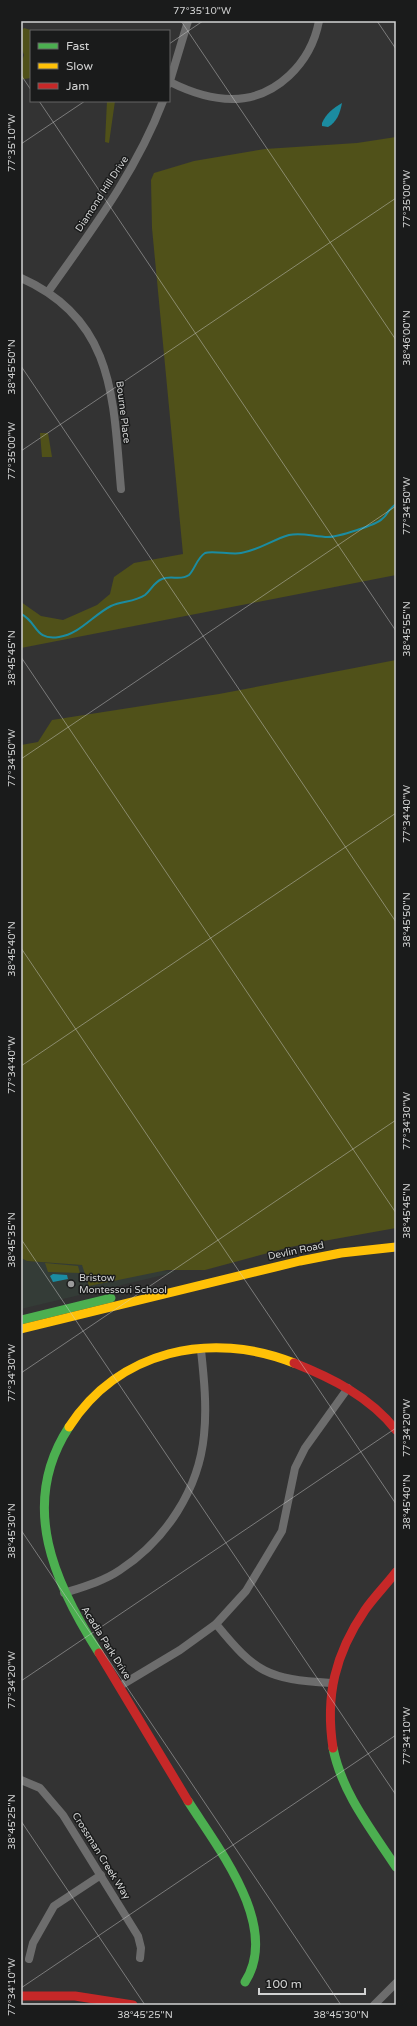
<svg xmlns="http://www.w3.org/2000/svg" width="417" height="2026" viewBox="0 0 417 2026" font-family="'Varela Round',sans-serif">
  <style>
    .built { fill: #343c37 }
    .green { fill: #505119 }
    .water { fill: #1b8ca1 }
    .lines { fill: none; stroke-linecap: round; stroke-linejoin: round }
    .stream { stroke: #1b8ca1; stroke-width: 2 }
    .street { stroke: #6d6d6d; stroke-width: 8 }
    .fast { stroke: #4caf50; stroke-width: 9 }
    .slow { stroke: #ffc107; stroke-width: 9 }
    .jam { stroke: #c62828; stroke-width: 9 }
    .ticks { fill: none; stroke: #d2d3d3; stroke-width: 1; stroke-opacity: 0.45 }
    .poi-dot { fill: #9a9b9b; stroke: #1a1b1b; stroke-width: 1.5 }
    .labels { text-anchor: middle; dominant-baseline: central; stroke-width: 3; stroke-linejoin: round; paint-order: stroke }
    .street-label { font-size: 10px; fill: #d2d3d3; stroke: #1a1b1b }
    .poi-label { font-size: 10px; fill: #d2d3d3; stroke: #1a1b1b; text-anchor: start }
    .neatline { fill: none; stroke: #d2d3d3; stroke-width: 1.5 }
    .ticks-label { font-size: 10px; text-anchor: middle; fill: #d2d3d3 }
  </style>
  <rect width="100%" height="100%" fill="#333"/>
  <polygon class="built" points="21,1258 27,1261 176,1272 21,1309"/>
  <g class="green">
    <polygon points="24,28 34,31 31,31 31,78 24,79 21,78 21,64 24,55 21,47 21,31"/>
    <polygon points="107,101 115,101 109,143 105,142"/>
    <polygon points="396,137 396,575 21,648 21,602 41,616 63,620 97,605 110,594 114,577 134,563 183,554 152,228 151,180 154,173 194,161 265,149 357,143"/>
    <polygon points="40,433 48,433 52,457 42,457"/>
    <polygon points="396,660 396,1228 290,1247 205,1270 167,1270 89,1286 82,1265 27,1261 21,1258 21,745 38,742 52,720 219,694"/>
    <polygon points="45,1263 78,1266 80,1273 48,1272"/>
  </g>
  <g class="water">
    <path d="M342,103C340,113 337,122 328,127L322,126V123C326,114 333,108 342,103Z"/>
    <polygon points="53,1274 67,1275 68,1279 53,1282 50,1276"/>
  </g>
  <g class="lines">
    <path class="stream" d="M21,614C38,622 34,641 59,637C80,634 93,615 111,606C122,601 135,602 145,595C151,590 154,582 162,579C171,575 181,581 189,575C195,569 197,558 205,553C212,550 231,555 241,553C259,550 272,540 289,535C302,532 315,537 328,537C338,537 376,525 382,519C388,515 387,510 396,504"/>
    <g class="street">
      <path d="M170,82C188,91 211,99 232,99C276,99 311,63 319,21"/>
      <polyline points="169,84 188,21"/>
      <path d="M21,278C116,320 113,401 121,489"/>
      <path d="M48,292C91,231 136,172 163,101"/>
      <path d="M64,1593C83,1587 104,1581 120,1570C166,1540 199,1489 204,1435C207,1407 204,1378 201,1350"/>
      <path d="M216,1624C256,1673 267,1679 331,1683"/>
      <polyline points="120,1686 180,1650 216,1624 246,1591 282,1531 295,1468 305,1448 348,1388"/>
      <polyline points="21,1780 40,1788 63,1815 138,1936 141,1948 140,1958"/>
      <polyline points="29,1959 33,1943 54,1906 101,1875"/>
      <polyline points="374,2005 396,1983"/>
    </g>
    <g class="fast">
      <polyline points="21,1320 111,1298"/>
      <path d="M69,1427C18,1505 55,1584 99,1653"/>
      <path d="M333,1748C342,1793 371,1829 396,1867"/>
      <path d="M188,1801C217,1847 281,1926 245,1982"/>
    </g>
    <g class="slow">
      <polyline points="21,1329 300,1261 341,1253 396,1247"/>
      <path d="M69,1427C119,1350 211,1330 294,1363"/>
    </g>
    <g class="jam">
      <path d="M294,1363C332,1378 370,1397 396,1430"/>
      <polyline points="99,1653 188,1801"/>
      <path d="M333,1748C325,1696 335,1654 365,1610C374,1597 386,1585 396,1572"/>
      <polyline points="21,1996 75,1996 133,2005"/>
    </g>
  </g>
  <path class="ticks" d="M181,21L396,340M377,21L396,49M169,44L203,21M21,75L31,90M39,101L396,631M21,144L85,101M21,366L396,922M21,451L396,198M21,657L396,1213M21,759L396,506M21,948L396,1504M21,1066L396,813M21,1239L396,1795M21,1373L396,1120M21,1530L341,2005M21,1681L396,1428M21,1821L145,2005M21,1988L396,1735"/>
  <circle class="poi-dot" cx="71" cy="1284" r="4"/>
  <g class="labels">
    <g class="street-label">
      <text transform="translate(102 194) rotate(-57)">Diamond Hill Drive</text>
      <text transform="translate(123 412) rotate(83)">Bourne Place</text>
      <text transform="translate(296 1251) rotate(-12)">Devlin Road</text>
      <text transform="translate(106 1643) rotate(58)">Acadia Park Drive</text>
      <text transform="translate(101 1856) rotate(58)">Crossman Creek Way</text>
    </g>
    <g class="poi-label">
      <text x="79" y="1278">Bristow<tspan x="79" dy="12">Montessori School</tspan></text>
    </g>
  </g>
  <rect width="417" height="2026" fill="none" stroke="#1a1b1b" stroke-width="44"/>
  <rect x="30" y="30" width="140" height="72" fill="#1a1b1b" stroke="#646565"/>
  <rect x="38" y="43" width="20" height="6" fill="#4caf50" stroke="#646565"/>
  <text x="66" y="50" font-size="12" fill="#d2d3d3">Fast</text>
  <rect x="38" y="63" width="20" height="6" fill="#ffc107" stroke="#646565"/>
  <text x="66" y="70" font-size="12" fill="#d2d3d3">Slow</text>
  <rect x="38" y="83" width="20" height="6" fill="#c62828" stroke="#646565"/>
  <text x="66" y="90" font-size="12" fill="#d2d3d3">Jam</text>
  <path d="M259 1988v6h106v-6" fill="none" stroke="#d2d3d3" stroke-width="2"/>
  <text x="265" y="1988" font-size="12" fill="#d2d3d3" stroke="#1a1b1b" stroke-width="3" paint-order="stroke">100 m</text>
  <rect x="22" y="22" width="373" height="1982" class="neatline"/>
  <g class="ticks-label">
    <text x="202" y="14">77°35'10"W</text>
    <text transform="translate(11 143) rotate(-90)" y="4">77°35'10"W</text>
    <text transform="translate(406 199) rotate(-90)" y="4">77°35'00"W</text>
    <text transform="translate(406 338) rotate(-90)" y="4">38°46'00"N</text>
    <text transform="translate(11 367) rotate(-90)" y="4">38°45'50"N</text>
    <text transform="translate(11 451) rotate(-90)" y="4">77°35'00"W</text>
    <text transform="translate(406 506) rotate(-90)" y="4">77°34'50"W</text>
    <text transform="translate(406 629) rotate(-90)" y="4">38°45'55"N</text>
    <text transform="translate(11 658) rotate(-90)" y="4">38°45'45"N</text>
    <text transform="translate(11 758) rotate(-90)" y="4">77°34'50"W</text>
    <text transform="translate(406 814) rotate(-90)" y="4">77°34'40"W</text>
    <text transform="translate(406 920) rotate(-90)" y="4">38°45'50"N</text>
    <text transform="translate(11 949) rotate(-90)" y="4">38°45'40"N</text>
    <text transform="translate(11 1065) rotate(-90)" y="4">77°34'40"W</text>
    <text transform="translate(406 1121) rotate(-90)" y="4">77°34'30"W</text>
    <text transform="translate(406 1211) rotate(-90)" y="4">38°45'45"N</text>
    <text transform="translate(11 1240) rotate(-90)" y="4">38°45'35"N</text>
    <text transform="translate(11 1373) rotate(-90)" y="4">77°34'30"W</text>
    <text transform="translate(406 1428) rotate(-90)" y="4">77°34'20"W</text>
    <text transform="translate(406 1502) rotate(-90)" y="4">38°45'40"N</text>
    <text transform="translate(11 1531) rotate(-90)" y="4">38°45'30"N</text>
    <text transform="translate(11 1680) rotate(-90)" y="4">77°34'20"W</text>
    <text transform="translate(406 1736) rotate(-90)" y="4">77°34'10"W</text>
    <text transform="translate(11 1822) rotate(-90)" y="4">38°45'25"N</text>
    <text transform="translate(11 1987) rotate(-90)" y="4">77°34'10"W</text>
    <text x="145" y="2018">38°45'25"N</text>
    <text x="341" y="2018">38°45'30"N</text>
  </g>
</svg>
